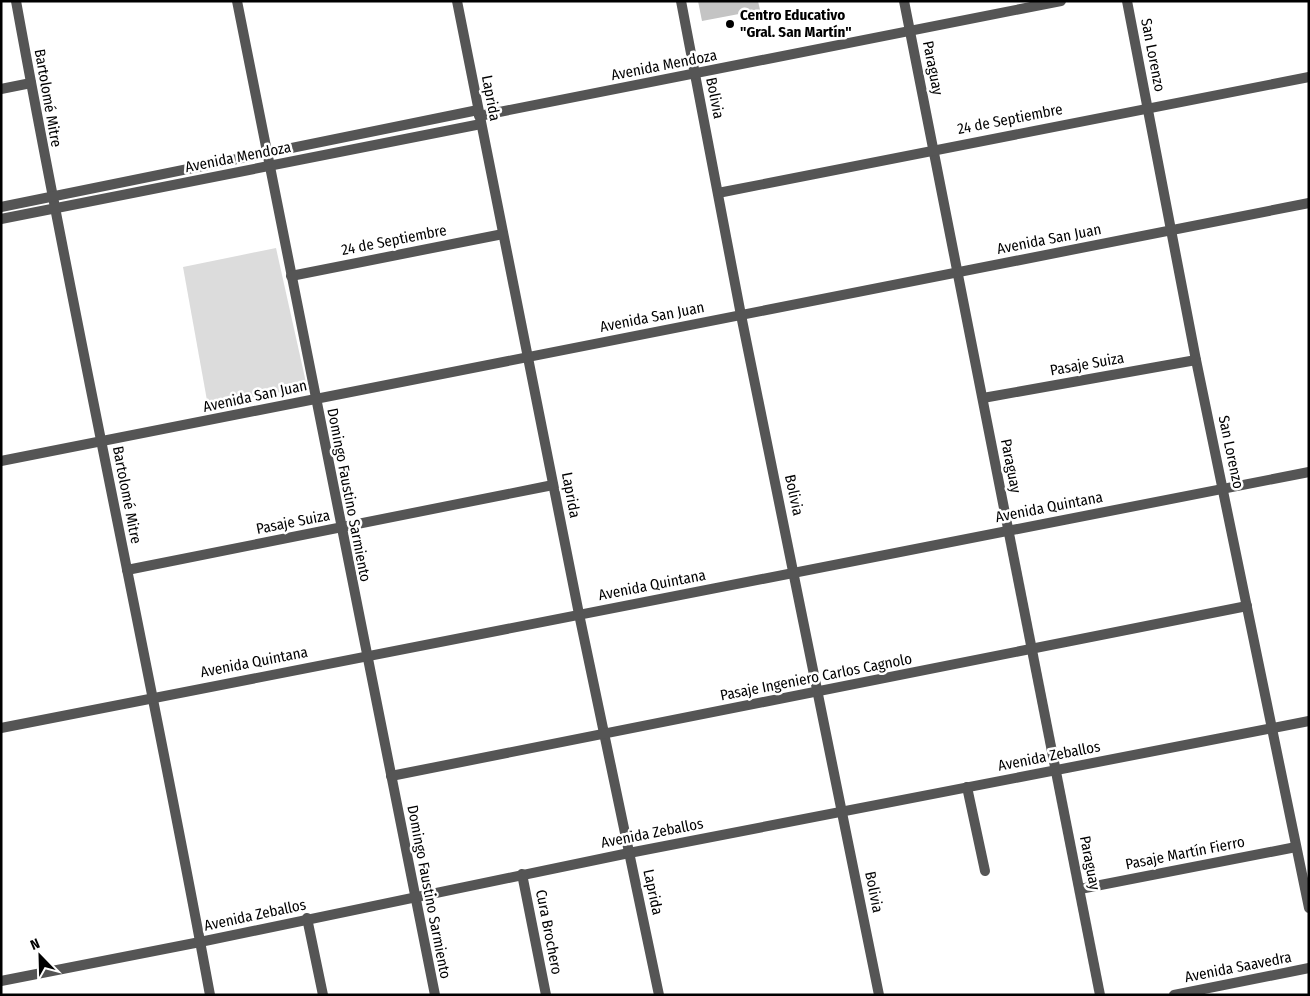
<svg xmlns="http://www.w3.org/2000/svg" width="1310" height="996" viewBox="0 0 1310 996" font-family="'Fira Sans Condensed',sans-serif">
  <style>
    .green { fill: #dcdcdc }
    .building { fill: #c4c4c4 }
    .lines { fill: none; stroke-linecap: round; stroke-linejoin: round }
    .street { stroke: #555; stroke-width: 10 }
    .poi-dot { fill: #000; stroke: #fff; stroke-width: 2 }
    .labels { text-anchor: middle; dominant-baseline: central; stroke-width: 5; stroke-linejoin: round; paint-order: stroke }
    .poi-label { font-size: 15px; font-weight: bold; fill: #000; stroke: #fff; text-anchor: start }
    .street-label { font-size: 15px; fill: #000; stroke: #fff }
  </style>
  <rect width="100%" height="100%" fill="#fff"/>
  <polygon class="green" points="276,248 307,387 208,406 183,267"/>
  <polygon class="building" points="698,1 758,1 760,10 702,21"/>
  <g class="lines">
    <g class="street">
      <path d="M16,1C76,333 149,663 210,995"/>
      <polyline points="237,1 435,995"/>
      <polyline points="457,1 579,614 659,995"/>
      <polyline points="681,1 741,315 879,995"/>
      <polyline points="904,1 1100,995"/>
      <polyline points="1127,1 1196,360 1309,908"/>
      <polyline points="1,89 31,83"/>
      <polyline points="479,116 1061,1"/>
      <polyline points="718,193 1309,77"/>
      <polyline points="1,207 478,110"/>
      <polyline points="1,219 481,124"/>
      <polyline points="291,276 503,234"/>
      <polyline points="983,398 1196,360"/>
      <polyline points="1,461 1309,203"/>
      <polyline points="127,570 553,485"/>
      <polyline points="1,728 1309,472"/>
      <polyline points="391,776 1247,606"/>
      <polyline points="967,787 985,871"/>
      <polyline points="522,874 546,995"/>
      <polyline points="1080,889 1296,847"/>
      <polyline points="307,918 323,995"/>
      <polyline points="1,981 200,942 629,853 1309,721"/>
      <polyline points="1174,995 1309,968"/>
    </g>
  </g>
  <circle class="poi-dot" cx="730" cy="24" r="5"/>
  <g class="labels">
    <g class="poi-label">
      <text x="740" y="15">Centro Educativo<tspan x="740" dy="17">"Gral. San Martín"</tspan></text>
    </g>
    <g class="street-label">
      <text transform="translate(1153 55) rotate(79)">San Lorenzo</text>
      <text transform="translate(664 65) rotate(-11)">Avenida Mendoza</text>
      <text transform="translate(933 68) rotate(79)">Paraguay</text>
      <text transform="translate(48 98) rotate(80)">Bartolomé Mitre</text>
      <text transform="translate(491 98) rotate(79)">Laprida</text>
      <text transform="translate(715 98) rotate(79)">Bolivia</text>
      <text transform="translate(1010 119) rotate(-11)">24 de Septiembre</text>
      <text transform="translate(238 157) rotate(-11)">Avenida Mendoza</text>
      <text transform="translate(1049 239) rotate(-11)">Avenida San Juan</text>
      <text transform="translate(394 240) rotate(-11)">24 de Septiembre</text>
      <text transform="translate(652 317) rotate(-11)">Avenida San Juan</text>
      <text transform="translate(1087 364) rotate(-10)">Pasaje Suiza</text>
      <text transform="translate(255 396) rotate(-12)">Avenida San Juan</text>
      <text transform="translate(1231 452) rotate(78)">San Lorenzo</text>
      <text transform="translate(1011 466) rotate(79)">Paraguay</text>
      <text transform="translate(127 495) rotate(79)">Bartolomé Mitre</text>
      <text transform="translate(349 495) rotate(79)">Domingo Faustino Sarmiento</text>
      <text transform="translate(571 495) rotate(79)">Laprida</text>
      <text transform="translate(794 495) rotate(78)">Bolivia</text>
      <text transform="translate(1049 507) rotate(-11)">Avenida Quintana</text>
      <text transform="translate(293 522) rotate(-11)">Pasaje Suiza</text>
      <text transform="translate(652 585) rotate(-11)">Avenida Quintana</text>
      <text transform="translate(254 662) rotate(-11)">Avenida Quintana</text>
      <text transform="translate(816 677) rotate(-11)">Pasaje Ingeniero Carlos Cagnolo</text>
      <text transform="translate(1049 756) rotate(-11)">Avenida Zeballos</text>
      <text transform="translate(652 833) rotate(-11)">Avenida Zeballos</text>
      <text transform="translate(1185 853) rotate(-11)">Pasaje Martín Fierro</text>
      <text transform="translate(1090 863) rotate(79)">Paraguay</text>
      <text transform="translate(429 892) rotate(79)">Domingo Faustino Sarmiento</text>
      <text transform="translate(653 892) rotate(78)">Laprida</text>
      <text transform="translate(874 892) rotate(79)">Bolivia</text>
      <text transform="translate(255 915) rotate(-12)">Avenida Zeballos</text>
      <text transform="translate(549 932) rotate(79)">Cura Brochero</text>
      <text transform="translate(1238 967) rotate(-11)">Avenida Saavedra</text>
    </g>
  </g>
  <rect width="1310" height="996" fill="none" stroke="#000000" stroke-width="5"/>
  <g transform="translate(40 956) rotate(337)" stroke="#ffffff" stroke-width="4" paint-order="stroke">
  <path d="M0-4L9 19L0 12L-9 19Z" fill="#000000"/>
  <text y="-8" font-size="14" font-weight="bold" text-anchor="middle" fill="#000000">N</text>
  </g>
</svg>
